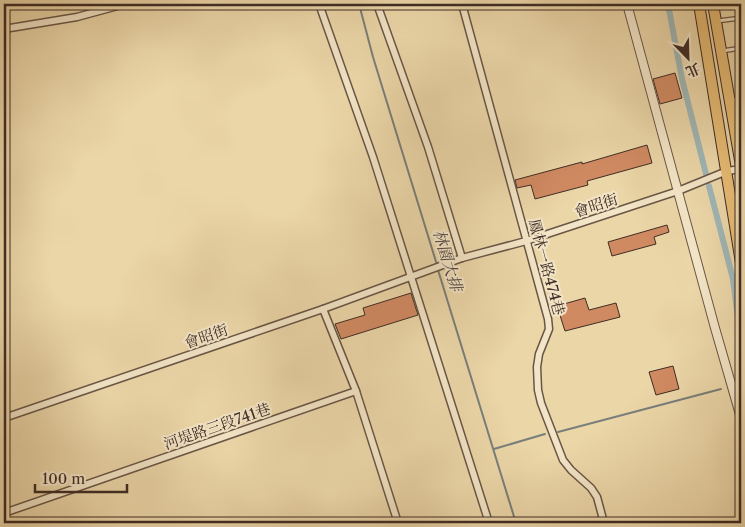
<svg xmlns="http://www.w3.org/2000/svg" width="745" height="527" viewBox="0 0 745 527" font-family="'Libre Caslon Text','Noto Serif TC',serif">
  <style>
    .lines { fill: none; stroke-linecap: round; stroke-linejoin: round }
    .stream { stroke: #797f7b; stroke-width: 2 }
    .canal { stroke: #9fb6b5; stroke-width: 6 }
    .building { fill: #d08a62; stroke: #3f2c25 }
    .service-casing { stroke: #6a5646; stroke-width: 5.5 }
    .minor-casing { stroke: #6a5646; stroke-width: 9 }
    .tertiary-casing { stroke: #6a5646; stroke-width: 10 }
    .primary-casing { stroke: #3f2c25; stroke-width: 12 }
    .service { stroke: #f2e4c6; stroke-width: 3 }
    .minor { stroke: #f2e4c6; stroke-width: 6 }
    .tertiary { stroke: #f2e4c6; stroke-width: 8 }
    .primary { stroke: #e6bb74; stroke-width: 10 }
    .labels { text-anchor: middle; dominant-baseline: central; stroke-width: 4; stroke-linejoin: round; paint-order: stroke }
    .street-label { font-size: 15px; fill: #3f2c25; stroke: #f2e4c6 }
    .water-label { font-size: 16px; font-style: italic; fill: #524842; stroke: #f2e4c6 }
  </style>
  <rect width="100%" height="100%" fill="#ebd6a8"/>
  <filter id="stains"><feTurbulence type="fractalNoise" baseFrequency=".004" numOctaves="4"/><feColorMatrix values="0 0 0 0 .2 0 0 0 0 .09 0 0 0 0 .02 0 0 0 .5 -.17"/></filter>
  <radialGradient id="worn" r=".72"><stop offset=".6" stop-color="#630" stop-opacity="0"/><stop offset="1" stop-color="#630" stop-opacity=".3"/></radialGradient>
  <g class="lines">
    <g class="stream">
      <polyline points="359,4 373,57 437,265"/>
      <polyline points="438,270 516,523"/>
      <polyline points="558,432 721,389"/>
      <polyline points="494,449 545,434"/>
    </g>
    <g class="canal">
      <polyline points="668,4 682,79 706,174"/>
      <polyline points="709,186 733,279 741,341"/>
    </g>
  </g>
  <g class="building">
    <polygon points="675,73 682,98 660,104 653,79"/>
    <polygon points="647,145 652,163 587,181 588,185 535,199 531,185 517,188 515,180 582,162 582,164"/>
    <polygon points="667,225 669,232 654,237 656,244 612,256 608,242"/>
    <polygon points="411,293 418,315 341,339 335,324 365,315 363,308"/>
    <polygon points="585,298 589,310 616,303 620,317 565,331 557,306"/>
    <polygon points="673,366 679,389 656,395 649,372"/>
  </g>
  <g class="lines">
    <defs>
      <g id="service">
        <polyline points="717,21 741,18"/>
        <polyline points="722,51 741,48"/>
        <polyline points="732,100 741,99"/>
      </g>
      <g id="minor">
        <polyline points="319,4 373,157 489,523"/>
        <polyline points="377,4 428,147 462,258"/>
        <polyline points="462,4 548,319 549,329 539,354 537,367 538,390 541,403 563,460 571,470 591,488 597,497 604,523"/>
        <polyline points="4,29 77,17 125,4"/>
        <polyline points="356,391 398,523"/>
        <polyline points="4,418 323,309 462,258 526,241 678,191 727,171 741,169"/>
        <polyline points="4,513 356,391 323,309"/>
      </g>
      <polyline id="tertiary" points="627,4 715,328 741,418"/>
      <g id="primary">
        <polyline points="699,4 741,263"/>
        <polyline points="713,4 741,166"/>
      </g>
    </defs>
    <use href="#service" class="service-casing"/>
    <use href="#minor" class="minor-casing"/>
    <use href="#tertiary" class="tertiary-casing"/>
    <use href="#primary" class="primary-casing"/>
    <use href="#service" class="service"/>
    <use href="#minor" class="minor"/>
    <use href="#tertiary" class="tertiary"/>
    <use href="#primary" class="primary"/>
  </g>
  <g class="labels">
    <g class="street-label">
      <text transform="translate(596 205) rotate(-18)">會昭街</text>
      <text transform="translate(547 267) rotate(75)">鳳林一路474巷</text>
      <text transform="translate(206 336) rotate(-19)">會昭街</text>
      <text transform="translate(217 426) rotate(-19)">河堤路三段741巷</text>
    </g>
    <g class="water-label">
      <text transform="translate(448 260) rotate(73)">林園大排</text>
    </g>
  </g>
  <rect width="745" height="527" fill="none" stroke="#ebd6a8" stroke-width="20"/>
  <rect x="5" y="5" width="735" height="517" fill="none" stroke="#3f2c25" stroke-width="2.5"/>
  <rect x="10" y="10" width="725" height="507" fill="none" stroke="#3f2c25"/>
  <g transform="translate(688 58) rotate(157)" stroke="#f2e4c6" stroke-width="4" paint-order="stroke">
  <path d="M0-4L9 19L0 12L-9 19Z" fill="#3f2c25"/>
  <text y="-8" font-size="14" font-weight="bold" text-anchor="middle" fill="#3f2c25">北</text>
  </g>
  <path d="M35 484v8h92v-8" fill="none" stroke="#3f2c25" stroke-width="2.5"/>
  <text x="42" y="484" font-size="15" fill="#3f2c25" stroke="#f2e4c6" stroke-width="4" paint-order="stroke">100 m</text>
  <rect width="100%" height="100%" filter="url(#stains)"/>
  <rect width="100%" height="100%" fill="url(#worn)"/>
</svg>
